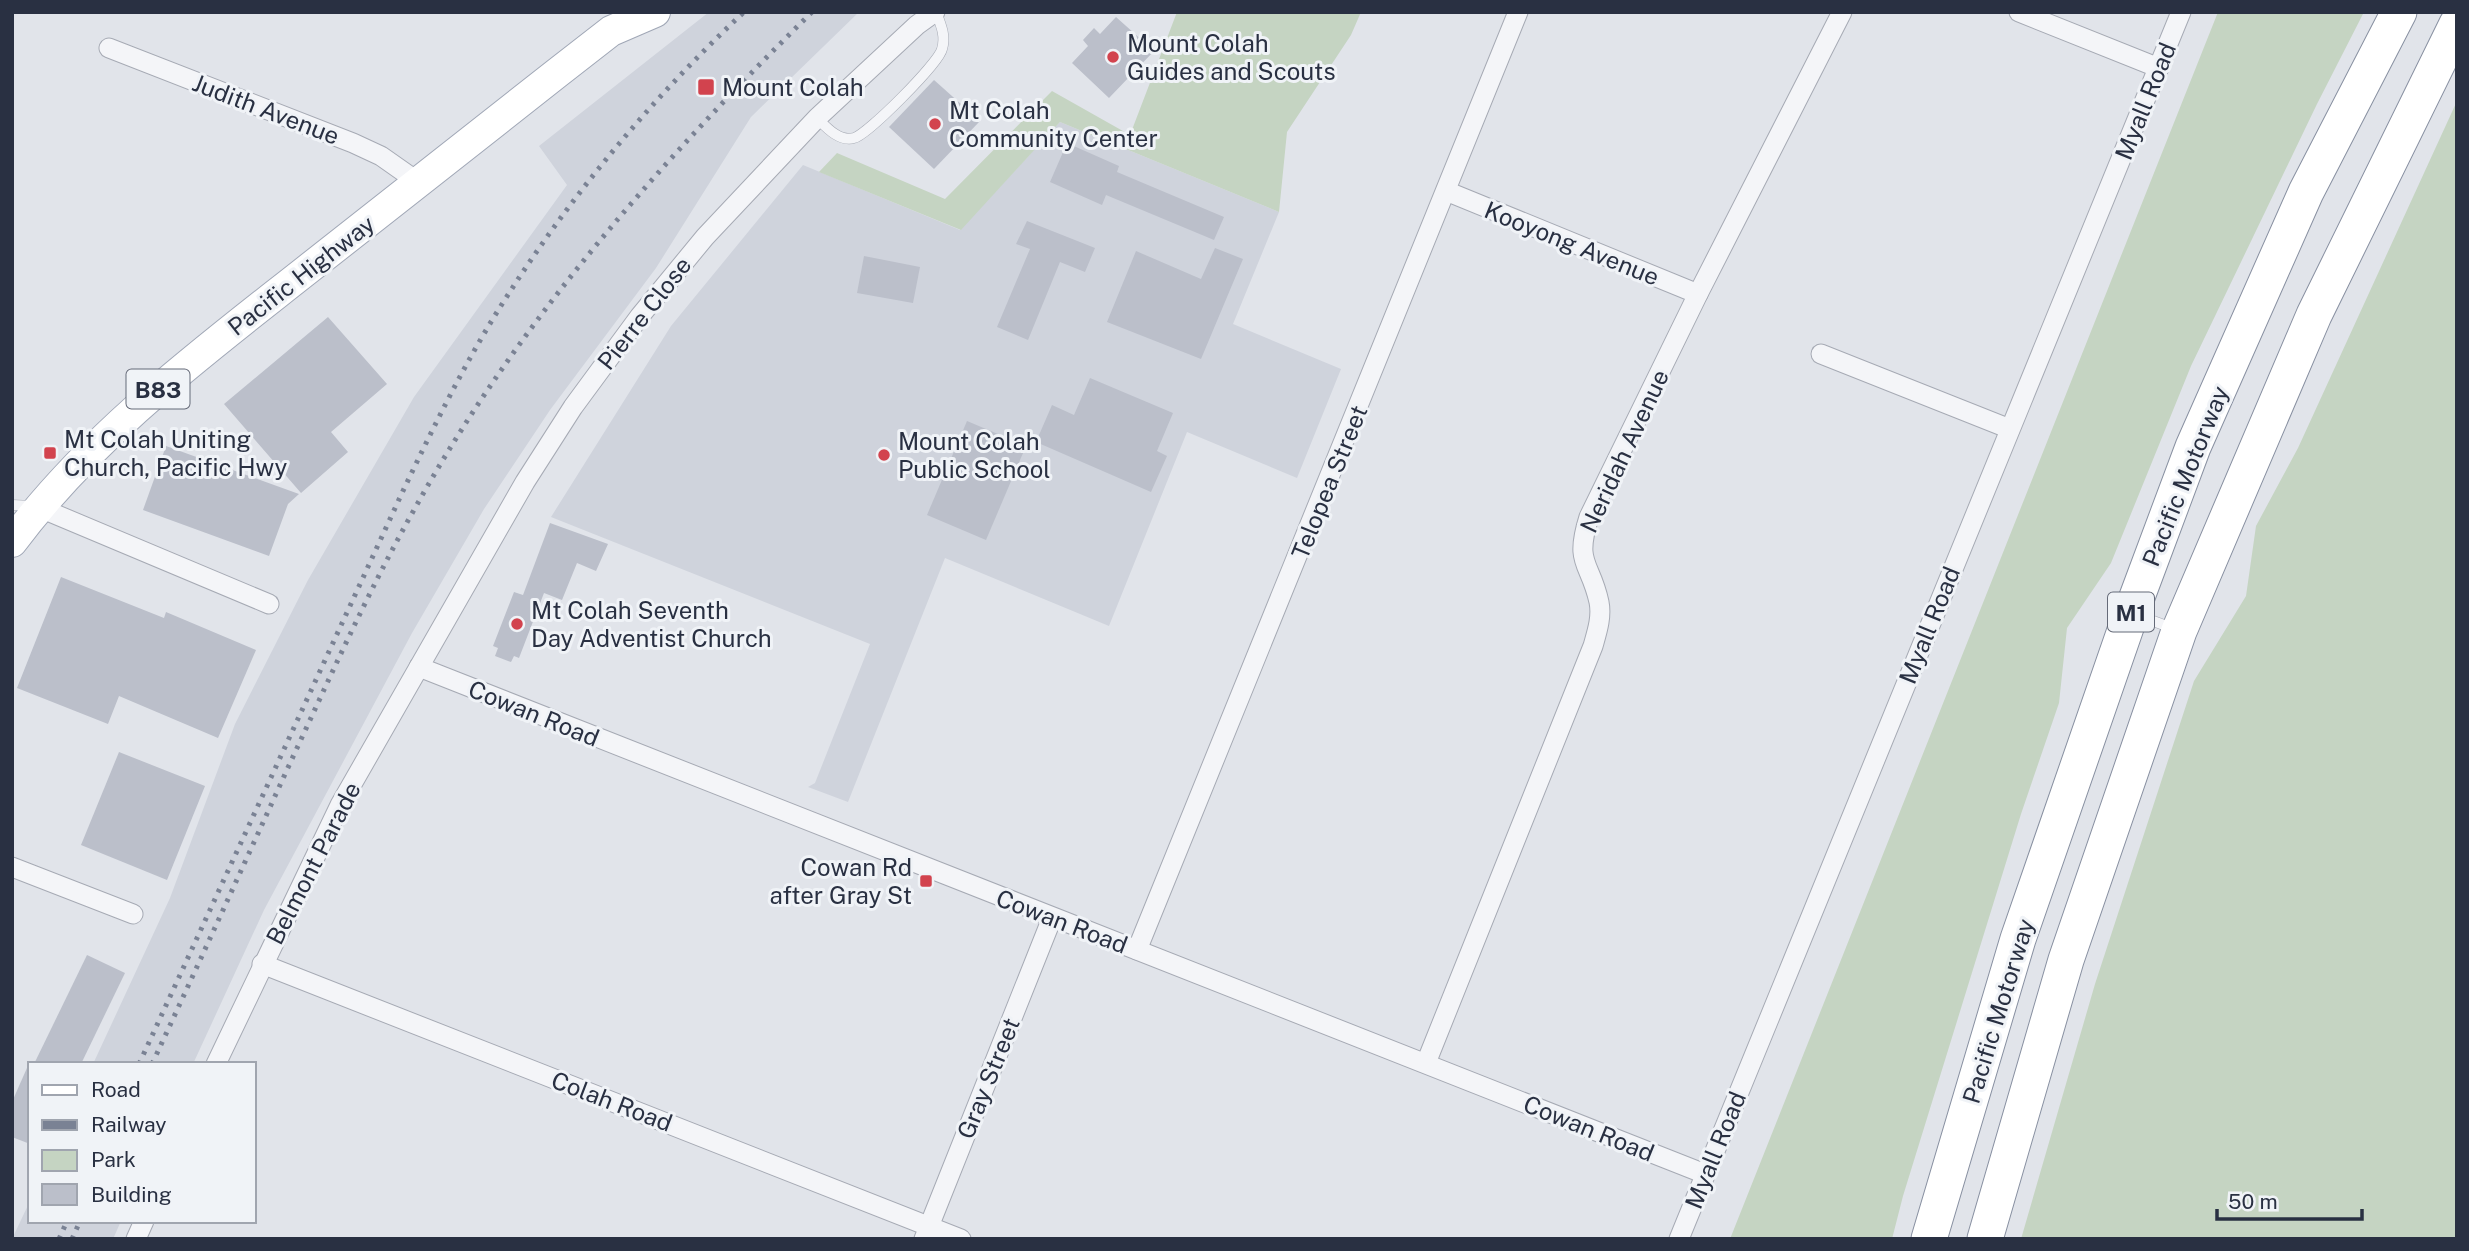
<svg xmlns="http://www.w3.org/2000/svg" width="2469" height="1251" viewBox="0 0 2469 1251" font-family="'Public Sans',sans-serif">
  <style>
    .built { fill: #cfd3dc }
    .green { fill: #c5d4c2 }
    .building { fill: #bbbfca }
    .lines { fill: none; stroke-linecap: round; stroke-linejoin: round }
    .service-casing { stroke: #a6aab4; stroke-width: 11 }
    .minor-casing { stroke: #a6aab4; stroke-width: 21 }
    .primary-casing { stroke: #a0a7b6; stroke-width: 32 }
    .motorway-casing { stroke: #8890a1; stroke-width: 37 }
    .service { stroke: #f4f5f8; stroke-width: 10 }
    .minor { stroke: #f4f5f8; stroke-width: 19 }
    .primary { stroke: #fff; stroke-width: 30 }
    .motorway { stroke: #fff; stroke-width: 35 }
    .rail { stroke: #7a8294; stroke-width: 5; stroke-dasharray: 3.5 7; stroke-linecap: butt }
    .poi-dot { fill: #d2434e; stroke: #f0f3f7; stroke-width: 2.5 }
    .labels { text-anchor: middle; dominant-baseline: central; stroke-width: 6; stroke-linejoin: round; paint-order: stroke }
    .shield { fill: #f0f3f7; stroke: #656a78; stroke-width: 2 }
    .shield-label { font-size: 23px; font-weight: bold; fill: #293042 }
    .poi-label { font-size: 24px; fill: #293042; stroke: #f0f3f7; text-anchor: start }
    .street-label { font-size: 24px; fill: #293042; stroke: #f0f3f7 }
  </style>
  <rect width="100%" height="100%" fill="#e1e4ea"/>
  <g class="built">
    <polygon points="709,12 859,12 751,117 656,268 550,410 484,509 412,633 264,910 193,1064 93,1064 170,898 235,724 308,580 414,397 567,185 539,146"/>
    <polygon points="1060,122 1279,212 1233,324 1341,369 1297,478 1187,432 1109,626 945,558 848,802 808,787 815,783 870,644 551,517 671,326 803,165 960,230"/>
    <polygon points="30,1201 30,1221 121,1221 113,1239 12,1239"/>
  </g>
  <g class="green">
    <polygon points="1177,12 1361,12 1351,35 1287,132 1279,212 1060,122 961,230 819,172 837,153 945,199 1052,91 1130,135"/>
    <polygon points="2218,12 2364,12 2317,104 2191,366 2111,563 2067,628 2059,703 2021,814 1903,1196 1892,1239 1730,1239"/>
    <polygon points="2457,101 2457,1239 2021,1239 2095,984 2194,681 2246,596 2256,526 2298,448"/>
  </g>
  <g class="building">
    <polygon points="1116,17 1154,51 1109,98 1072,63 1088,46 1083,40 1094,28 1100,34"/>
    <polygon points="934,80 980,121 934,169 889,127"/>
    <polygon points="1067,143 1119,166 1117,172 1224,217 1214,240 1106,195 1102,205 1050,182"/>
    <polygon points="1027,221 1095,248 1085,272 1060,262 1028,340 997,327 1030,249 1016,244"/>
    <polygon points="1215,248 1243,259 1201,359 1107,322 1136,251 1201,279"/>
    <polygon points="864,256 920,267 913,303 857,293"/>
    <polygon points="328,317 387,384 331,432 348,452 301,493 224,404"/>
    <polygon points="1090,378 1173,413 1157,451 1167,456 1151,492 1036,442 1052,405 1074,415"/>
    <polygon points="967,421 1026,446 986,540 927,515"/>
    <polygon points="166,446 299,494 288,504 269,556 143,510"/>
    <polygon points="550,523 608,544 596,571 577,563 562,600 544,593 519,658 514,656 511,662 495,656 498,648 493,646 514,592 523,595"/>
    <polygon points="61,577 164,618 166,612 256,650 218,738 119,696 108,724 17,688"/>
    <polygon points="119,752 205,786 167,880 81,845"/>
    <polygon points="87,955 125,973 81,1064 34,1064"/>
    <polygon points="30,1061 30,1144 12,1137 12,1102"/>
  </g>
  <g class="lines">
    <defs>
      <g id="service">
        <path d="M817,118C826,127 839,142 854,138C867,135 939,63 942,49C946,36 941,25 936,12"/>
        <polyline points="12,505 33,506"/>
        <polyline points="2137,615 2172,628"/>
      </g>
      <g id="minor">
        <polyline points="2019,12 2159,68"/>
        <polyline points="109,48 353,143 381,156 418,182"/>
        <polyline points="1446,191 1698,294"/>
        <polyline points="1821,354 2010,429"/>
        <polyline points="38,507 269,604"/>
        <polyline points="419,667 1705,1174"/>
        <polyline points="12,867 133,914"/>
        <polyline points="1137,950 1518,12"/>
        <polyline points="262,964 961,1239"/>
        <path d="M1426,1063L1593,646C1597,632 1602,617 1599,602C1590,561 1574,565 1589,517L1698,294L1842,12"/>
        <polyline points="216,1064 340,805 525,482 573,407 640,316 705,237 817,118 917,25 935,12"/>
        <polyline points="136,1239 144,1221"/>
        <polyline points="924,1239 1052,918"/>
        <polyline points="1679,1239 2181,12"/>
      </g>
      <path id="primary" d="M12,542C92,435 199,355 303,273C406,192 508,111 611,31L655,12"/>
      <g id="motorway">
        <polyline points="1929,1239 2018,939 2131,613 2193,447 2306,192 2399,12"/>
        <polyline points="1985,1239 2066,960 2179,631 2314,315 2457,24"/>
      </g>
    </defs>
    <use href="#service" class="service-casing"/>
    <use href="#minor" class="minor-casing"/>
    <use href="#primary" class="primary-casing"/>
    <use href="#motorway" class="motorway-casing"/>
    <use href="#service" class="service"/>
    <use href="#minor" class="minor"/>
    <use href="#primary" class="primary"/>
    <use href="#motorway" class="motorway"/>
    <g class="rail">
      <path d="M139,1064L402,493C433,428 465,362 504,301C571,195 652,98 744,12"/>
      <path d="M152,1064C199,963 245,862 291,761C332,673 371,585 419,501C522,317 663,159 812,12"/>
      <polyline points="59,1239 67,1221"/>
      <polyline points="72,1239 80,1221"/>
    </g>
  </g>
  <g class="poi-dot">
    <circle cx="1113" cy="57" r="7"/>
    <rect x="697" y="78" width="18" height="18" rx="3.5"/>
    <circle cx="935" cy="124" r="7"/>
    <rect x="43" y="446" width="14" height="14" rx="3.5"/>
    <circle cx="884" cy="455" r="7"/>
    <circle cx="517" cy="624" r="7"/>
    <rect x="919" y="874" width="14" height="14" rx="3.5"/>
  </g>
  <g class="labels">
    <g class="shield">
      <rect x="126.5" y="369.5" width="63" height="39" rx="5"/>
      <rect x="2108" y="592.5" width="46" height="39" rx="5"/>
    </g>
    <g class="shield-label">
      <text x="158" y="389">B83</text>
      <text x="2131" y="612">M1</text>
    </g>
    <g class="poi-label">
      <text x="1127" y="43">Mount Colah<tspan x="1127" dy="28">Guides and Scouts</tspan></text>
      <text x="722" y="87">Mount Colah</text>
      <text x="949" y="110">Mt Colah<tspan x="949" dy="28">Community Center</tspan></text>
      <text x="64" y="439">Mt Colah Uniting<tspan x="64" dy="28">Church, Pacific Hwy</tspan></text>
      <text x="898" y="441">Mount Colah<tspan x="898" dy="28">Public School</tspan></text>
      <text x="531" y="610">Mt Colah Seventh<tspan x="531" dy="28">Day Adventist Church</tspan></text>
      <text x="912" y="867" text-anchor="end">Cowan Rd<tspan x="912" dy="28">after Gray St</tspan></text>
    </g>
    <g class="street-label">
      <text transform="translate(2145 101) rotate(-68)">Myall Road</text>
      <text transform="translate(266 109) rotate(21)">Judith Avenue</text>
      <text transform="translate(1572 243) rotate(22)">Kooyong Avenue</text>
      <text transform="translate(301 275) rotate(-38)">Pacific Highway</text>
      <text transform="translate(644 313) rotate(-52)">Pierre Close</text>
      <text transform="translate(1624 451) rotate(-65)">Neridah Avenue</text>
      <text transform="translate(2185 476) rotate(-68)">Pacific Motorway</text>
      <text transform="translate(1329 482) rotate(-68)">Telopea Street</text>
      <text transform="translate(1929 625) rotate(-68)">Myall Road</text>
      <text transform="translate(534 713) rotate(22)">Cowan Road</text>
      <text transform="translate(313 863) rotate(-63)">Belmont Parade</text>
      <text transform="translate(1062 921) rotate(21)">Cowan Road</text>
      <text transform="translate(1998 1011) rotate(-73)">Pacific Motorway</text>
      <text transform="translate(988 1078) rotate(-68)">Gray Street</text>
      <text transform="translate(612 1101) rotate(21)">Colah Road</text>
      <text transform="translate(1589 1128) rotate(22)">Cowan Road</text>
      <text transform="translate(1715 1150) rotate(-68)">Myall Road</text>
    </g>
  </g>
  <rect width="2469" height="1251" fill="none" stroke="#293042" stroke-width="28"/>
  <rect x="28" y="1062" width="228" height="161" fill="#f0f3f7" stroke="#a0a5af" stroke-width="2"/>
  <rect x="42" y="1085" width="35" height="10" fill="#ffffff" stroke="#a0a5af" stroke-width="2"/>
  <text x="91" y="1097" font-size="21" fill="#293042">Road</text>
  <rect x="42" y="1120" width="35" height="10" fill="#7a8294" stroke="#a0a5af" stroke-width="2"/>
  <text x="91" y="1132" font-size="21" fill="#293042">Railway</text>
  <rect x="42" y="1150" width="35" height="21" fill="#c5d4c2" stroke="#a0a5af" stroke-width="2"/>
  <text x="91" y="1167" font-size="21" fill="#293042">Park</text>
  <rect x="42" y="1184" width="35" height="21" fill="#bbbfca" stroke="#a0a5af" stroke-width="2"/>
  <text x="91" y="1202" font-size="21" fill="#293042">Building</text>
  <path d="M2217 1209v10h145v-10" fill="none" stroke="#293042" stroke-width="3.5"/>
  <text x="2228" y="1209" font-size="21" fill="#293042" stroke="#f0f3f7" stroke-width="5" paint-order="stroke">50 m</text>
</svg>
